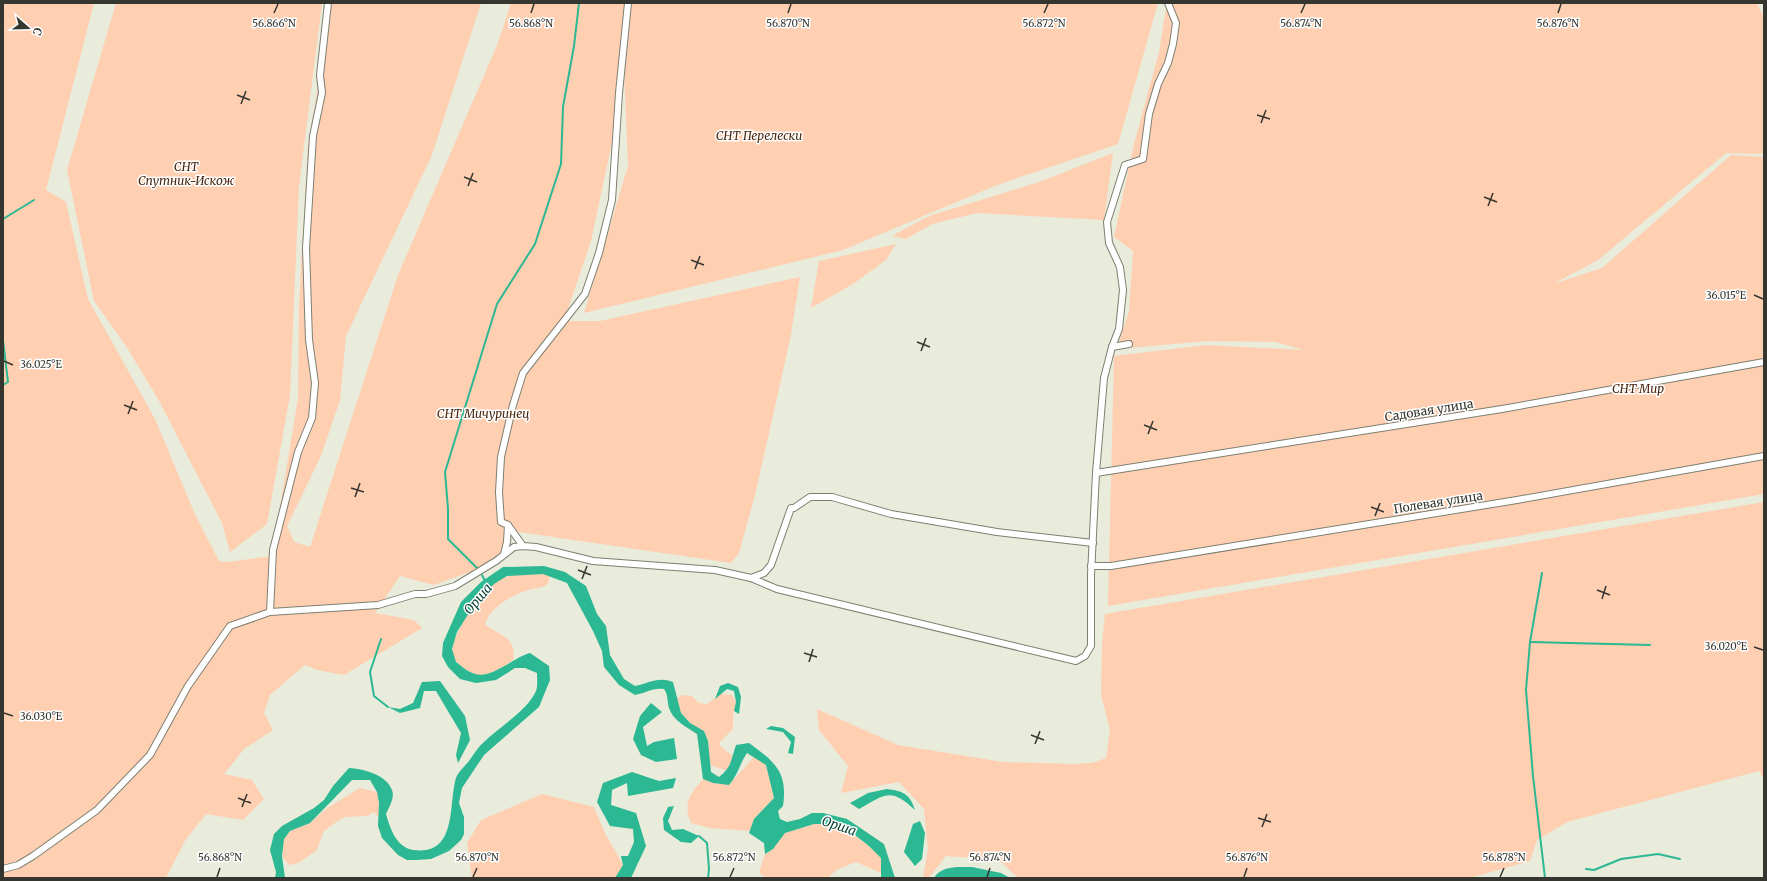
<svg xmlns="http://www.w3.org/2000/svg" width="1767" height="881" viewBox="0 0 1767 881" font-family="Merriweather,serif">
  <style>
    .green { fill: #ffcfb2 }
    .water { fill: #2bb892 }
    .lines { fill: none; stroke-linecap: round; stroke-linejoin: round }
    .stream { stroke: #2bb892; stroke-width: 2 }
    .street-casing { stroke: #7e7f71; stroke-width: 8 }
    .street { stroke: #fff; stroke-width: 6 }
    .ticks { fill: none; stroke: #35362f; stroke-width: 1.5 }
    .labels { text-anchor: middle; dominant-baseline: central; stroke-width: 3; stroke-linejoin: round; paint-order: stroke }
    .park-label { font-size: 12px; font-style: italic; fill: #49260d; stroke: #fff }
    .street-label { font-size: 12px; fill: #35362f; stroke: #fff }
    .water-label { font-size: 13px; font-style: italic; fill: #084333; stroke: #fff }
    .ticks-label { font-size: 10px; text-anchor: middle; fill: #35362f; stroke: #fff; stroke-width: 3; stroke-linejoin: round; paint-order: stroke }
  </style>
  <rect width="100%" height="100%" fill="#e9ebdb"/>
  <g class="green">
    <polygon points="3,3 94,3 46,190 66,202 88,299 155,419 194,512 219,561 227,562 272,556 298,398 299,303 308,146 332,3 481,3 432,155 346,336 340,400 321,456 287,526 294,542 310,547 398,275 498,43 511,3 626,3 614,133 591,241 564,321 600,321 800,277 790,340 755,495 739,553 731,563 512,531 498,562 434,585 400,576 375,613 414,620 422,628 344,675 317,670 305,665 270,695 264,713 273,730 244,749 224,774 252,780 264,799 243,820 206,814 186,839 166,878 3,878"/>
    <polygon points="116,3 322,3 299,186 290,395 267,524 230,552 222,523 158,399 126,346 94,301 67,170"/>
    <polygon points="629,3 1158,3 1118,144 997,185 843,250 584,313 628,166 623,46"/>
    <polygon points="1167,3 1757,3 1764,18 1764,154 1726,153 1598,260 1553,284 1602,268 1731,155 1764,157 1764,494 1108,606 1114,356 1206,345 1303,350 1276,342 1208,341 1117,349 1129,311 1133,251 1114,237 1134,144 1159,52"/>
    <polygon points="1113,153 1104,220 977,213 932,224 906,239 892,236 929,216 1042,181"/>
    <polygon points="896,244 886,260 853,284 811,308 819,261"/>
    <polygon points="1764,502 1764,780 1759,771 1567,822 1537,840 1530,861 1470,878 1018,878 999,860 946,856 929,878 923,878 928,849 924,809 899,782 841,793 848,766 819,730 817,709 898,745 1003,762 1073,764 1092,763 1106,758 1110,730 1101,695 1102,642 1105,614"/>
    <path d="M543,574L549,576C549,580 549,583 546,585C542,588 536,588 531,589C512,595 492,605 485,624C500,637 517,636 513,660C503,667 487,678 475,674C468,672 461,666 456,662C455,658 452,652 453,647C457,625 485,584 506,577C515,573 533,575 543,574Z"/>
    <polygon points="721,694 732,695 736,702 733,716 733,729 719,743 720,746 733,756 727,771 710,765 708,741 704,731 690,723 681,713 676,698 684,695 692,696 699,703 707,704"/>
    <path d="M754,757L766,765L774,798L754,819L750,831L710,828L691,823C682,803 691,793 703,779L713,783L729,785Z"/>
    <polygon points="360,788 377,792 379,803 378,817 374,812 367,816 345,817 339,820 324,831 316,851 298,863 289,865 282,856 284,839 290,831 310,823 326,809"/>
    <polygon points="542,794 594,807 605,833 623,865 615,878 472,878 467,843 481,820"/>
    <path d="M814,824C842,824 862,838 881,858V873L856,862L838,869L827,878H765L759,872L765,854L773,849L785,833Z"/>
  </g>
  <g class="water">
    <path d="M544,566L565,572L586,586L597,614L606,626L610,655L624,679L635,686C649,683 658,676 673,682L681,713L690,723L704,731L708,741L711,772L719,777C732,767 731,759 736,745L749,743C775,762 788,772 783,806L778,811L780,819L787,822L800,819L812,813H823L847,819L884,844L895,878H881V858L869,846L851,832L828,824H814L785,833L773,849L765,854L764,843L749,833L754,819L774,798L766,765L747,753C740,763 738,775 729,785L713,783L703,779L697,734C687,727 673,721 669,708C667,701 668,694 664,689C650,688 647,693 635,695L619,685L604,667L602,651L593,631L567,583L543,574L507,576L494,584L474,605L457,632L452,649L456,662C461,666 468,672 475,674C492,679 514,657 530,653L549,666L550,680L539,707L484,755L462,788L459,803L464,817V834L461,840L449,851L431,859L416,860H407L398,855L382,838L378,826L379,803L377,792L370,780H352L310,823L290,831L284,839L282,856L285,878H275L276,872L270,850L274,834L282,826L314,808L324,800L333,786L349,768C363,769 386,774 392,790C395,798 389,807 386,814C390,828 396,847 413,850C458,856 448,805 456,778C458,772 465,766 469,761C474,754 478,747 484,742C499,727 528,710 536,691C538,686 537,678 537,673L525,668H515L496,680L476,683L460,679L448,667L442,656L443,643L461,602L481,582L503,567Z"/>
    <polygon points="440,681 465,716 470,740 458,763 456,755 461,733 436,691 424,691 420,708 400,713 388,707 400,709 413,703 422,682"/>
    <polygon points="728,683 738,687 741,697 739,714 734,711 736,702 734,691 727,689 715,699 720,686"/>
    <polygon points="651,703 662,712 643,727 647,746 654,742 674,738 677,759 656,762 641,755 633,739 640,716"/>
    <polygon points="771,726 783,728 795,737 793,754 788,753 791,742 783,732 766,729"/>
    <polygon points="632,772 659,781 676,778 673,788 628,796 627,783 612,790 611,805 636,813 646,846 631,878 615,878 623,865 621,856 628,856 634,842 633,829 610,826 597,802 603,783"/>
    <path d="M887,789C903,791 910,794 915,810C891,787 885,794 859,809L850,803L868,793Z"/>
    <polygon points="674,806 668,821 672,830 683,829 699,836 691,843 681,842 664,830 663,818 668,807"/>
    <polygon points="920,821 925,833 922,859 915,866 904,852 913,824"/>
    <path d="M972,867L1001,873L1010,878L964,877L934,878C941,865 960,867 972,867Z"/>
  </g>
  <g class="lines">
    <g class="stream">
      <polyline points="3,219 34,200"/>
      <polyline points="3,340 8,382 3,385"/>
      <polyline points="479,570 448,539 448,509 445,472 497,304 535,244 561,164 563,107 574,46 579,3"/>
      <polyline points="1542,573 1530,642 1526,690 1533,776 1545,878"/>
      <polyline points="482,575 485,581"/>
      <polyline points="381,639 370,672 374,696 388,707"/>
      <polyline points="1530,642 1650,645"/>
      <polyline points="699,836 707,843 709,869 708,878"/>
      <polyline points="1586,869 1594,870 1621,859 1658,854 1680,859"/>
    </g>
    <defs>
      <g id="street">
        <polyline points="1112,347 1129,344"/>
        <polyline points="1096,473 1502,409 1764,362"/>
        <polyline points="508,525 523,546"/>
        <polyline points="504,554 507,542 508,525 501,522 499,492 501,457 513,405 523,373 585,294 599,253 612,200 619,93 628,3"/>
        <polyline points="1091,566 1111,566 1517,500 1764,456"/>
        <polyline points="751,578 764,573 771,565 791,508 794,508 810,497 832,497 891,514 997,532 1093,543"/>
        <polyline points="270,612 273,550 298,452 312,418 315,383 309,340 306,248 313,136 322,93 320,75 328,3"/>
        <polyline points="3,869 18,865 33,856 97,810 150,755 188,686 230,626 270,612 378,605 415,594 426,594 455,586 496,561 514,547 523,546 536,547 593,561 715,570 751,578 777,589 1076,661 1085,656 1091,646 1091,575 1096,473 1104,378 1112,347 1119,329 1123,290 1120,267 1109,243 1107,222 1125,165 1143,159 1149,114 1158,84 1168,63 1173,44 1176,23 1168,3"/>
      </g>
    </defs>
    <use href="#street" class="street-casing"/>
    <use href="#street" class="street"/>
  </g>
  <path class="ticks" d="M274,13L278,4M531,13L534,4M788,13L791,4M1044,13L1048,4M1301,13L1305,4M1558,13L1561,4M237,95L250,100M241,104L246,91M1257,115L1270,119M1261,123L1266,110M464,177L477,182M468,186L473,173M1484,197L1497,202M1488,206L1493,193M691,260L704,265M695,269L700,256M1754,295L1763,299M917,342L930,347M921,351L926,338M4,361L13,365M124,405L137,410M128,414L133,401M1144,425L1157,430M1148,434L1153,421M351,488L364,492M355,497L360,483M1371,507L1384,512M1375,516L1380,503M578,570L591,575M582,579L587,566M1597,590L1610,595M1602,599L1606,586M1754,647L1763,650M804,653L817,657M809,662L813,649M4,713L13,716M1031,735L1044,740M1035,744L1040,731M238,798L251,803M242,807L247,794M1258,818L1271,822M1262,827L1267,814M217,877L220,868M473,877L477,868M730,877L734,868M987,877L990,868M1244,877L1247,868M1500,877L1504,868"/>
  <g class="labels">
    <g class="park-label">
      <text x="759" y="135">СНТ Перелески</text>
      <text x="186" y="166">СНТ<tspan x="186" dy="14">Спутник-Искож</tspan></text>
      <text x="1638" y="388">СНТ Мир</text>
      <text x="483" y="413">СНТ Мичуринец</text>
    </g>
    <g class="street-label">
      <text transform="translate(1429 410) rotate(-9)">Садовая улица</text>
      <text transform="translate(1438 502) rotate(-9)">Полевая улица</text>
    </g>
    <g class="water-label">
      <text transform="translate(478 599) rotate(-50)">Орша</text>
      <text transform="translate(839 826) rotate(19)">Орша</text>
    </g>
  </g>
  <g class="ticks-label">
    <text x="274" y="27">56.866°N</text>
    <text x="531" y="27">56.868°N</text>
    <text x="788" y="27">56.870°N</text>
    <text x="1044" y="27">56.872°N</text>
    <text x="1301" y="27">56.874°N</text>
    <text x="1558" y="27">56.876°N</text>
    <text x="1726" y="299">36.015°E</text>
    <text x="41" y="368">36.025°E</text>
    <text x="1726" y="650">36.020°E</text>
    <text x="41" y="720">36.030°E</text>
    <text x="220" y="861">56.868°N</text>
    <text x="477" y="861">56.870°N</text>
    <text x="734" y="861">56.872°N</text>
    <text x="990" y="861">56.874°N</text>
    <text x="1247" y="861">56.876°N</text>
    <text x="1504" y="861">56.878°N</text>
  </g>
  <rect width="1767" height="881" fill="none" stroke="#35362f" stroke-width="8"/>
  <g transform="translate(28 28) rotate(110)" stroke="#ffffff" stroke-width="3" paint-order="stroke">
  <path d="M0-3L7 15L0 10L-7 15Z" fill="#35362f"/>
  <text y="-6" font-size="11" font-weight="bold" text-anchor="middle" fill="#35362f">С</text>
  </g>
</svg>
